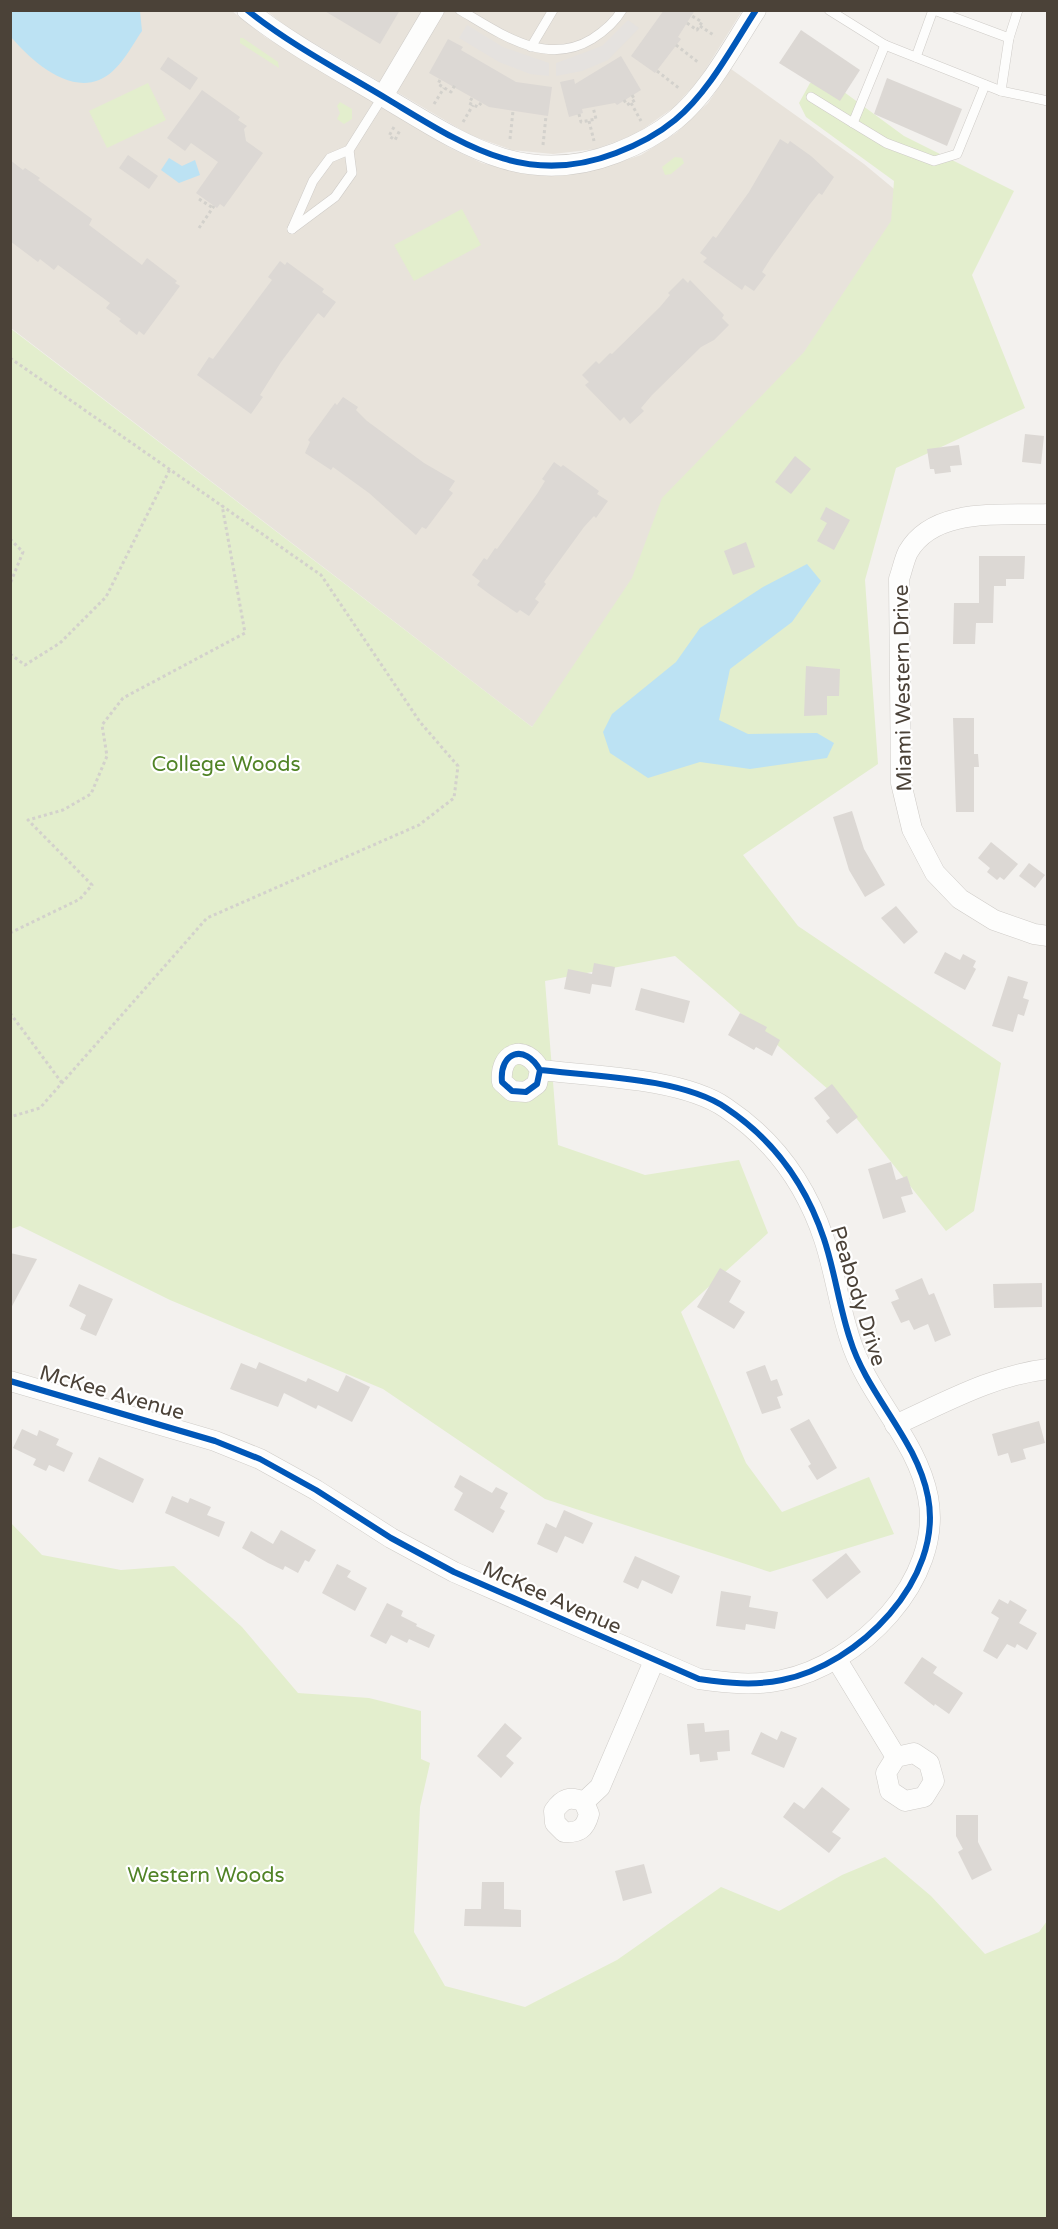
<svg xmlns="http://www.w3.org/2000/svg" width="1058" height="2229" viewBox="0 0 1058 2229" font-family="'Varela Round',sans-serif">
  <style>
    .residential { fill: #e8e3db }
    .green { fill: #e3eecd }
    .parking { fill: #e5e2df }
    .water { fill: #bce2f3 }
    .building { fill: #dcd8d4 }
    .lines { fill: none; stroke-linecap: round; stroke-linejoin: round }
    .lane-casing { stroke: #cfccc8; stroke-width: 10 }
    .street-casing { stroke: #cfccc8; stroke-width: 21 }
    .path { stroke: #d3d1cc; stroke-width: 3; stroke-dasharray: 3 3; stroke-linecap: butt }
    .lane { stroke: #fdfdfc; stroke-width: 9 }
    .street { stroke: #fdfdfc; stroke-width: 20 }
    .cycleway-casing { stroke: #fff; stroke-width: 10 }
    .cycleway { stroke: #0057b8; stroke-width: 6 }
    .labels { text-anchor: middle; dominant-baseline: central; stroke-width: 4.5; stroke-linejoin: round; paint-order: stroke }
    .street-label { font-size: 21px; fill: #4b4238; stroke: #fff }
    .park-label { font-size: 21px; fill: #508326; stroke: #fff }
  </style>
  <rect width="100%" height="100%" fill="#f3f1ee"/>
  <g class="residential">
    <polygon points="10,11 232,11 265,37 450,148 482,163 516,172 559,176 599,169 641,155 676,133 708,103 731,69 864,164 929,218 532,727 11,328"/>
    <polygon points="267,11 742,11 699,80 673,108 636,134 596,149 553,154 512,150 470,135 288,28"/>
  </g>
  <g class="green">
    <polygon points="240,38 243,38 278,62 279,68 240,43"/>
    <polygon points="829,81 904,136 1014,191 972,275 1025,408 896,468 865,580 878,764 743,855 798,926 1001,1063 974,1211 946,1231 845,1104 675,956 545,981 558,1145 645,1175 739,1160 768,1233 681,1312 746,1463 782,1512 869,1477 894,1534 770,1572 545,1499 383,1389 170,1300 20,1226 11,1229 10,328 532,727 632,578 662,498 804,352 891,221 894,181 806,117 799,103 810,83"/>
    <polygon points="148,83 166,120 107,148 89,111"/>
    <polygon points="340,102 352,109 352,119 344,124 337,119 340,113 337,106"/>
    <polygon points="675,157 682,158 684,163 671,174 665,175 662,167"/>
    <polygon points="462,209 481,245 414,281 394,245"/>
    <polygon points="10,1522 42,1555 121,1570 174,1566 242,1627 298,1693 369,1698 421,1711 421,1759 430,1763 420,1807 414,1932 445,1986 525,2007 617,1960 721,1887 779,1911 842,1875 885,1857 931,1896 985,1954 1039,1932 1047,1921 1047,2218 11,2218"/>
  </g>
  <g class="parking">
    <polygon points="628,20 639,28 608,60 582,71 556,76 556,63 602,46"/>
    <polygon points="467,25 503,47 549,63 549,76 530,74 499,62 459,38"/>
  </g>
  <g class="water">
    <path d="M10,11H140L142,31C131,47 119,72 99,80C66,93 30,59 11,37Z"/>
    <polygon points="169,158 182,166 195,160 200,175 179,183 161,170"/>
    <polygon points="807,564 821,581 792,622 730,669 719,720 748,734 817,733 834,743 827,758 750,769 700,762 648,778 610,753 603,732 612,714 676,662 700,628 763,587"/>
  </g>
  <g class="building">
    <polygon points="323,10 400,10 380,44"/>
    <polygon points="664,10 695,10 678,37 681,39 655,73 631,56"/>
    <polygon points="801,30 860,70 840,101 779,63"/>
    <polygon points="448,39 463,47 461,50 516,82 552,87 548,116 489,107 429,73"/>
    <polygon points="621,56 641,90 617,105 615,103 582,109 583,113 569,117 560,82 574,79 575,84"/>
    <polygon points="168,57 198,78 190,90 160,69"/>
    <polygon points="887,78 962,109 947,146 874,114"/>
    <polygon points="202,90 240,117 238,120 247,126 244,129 246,141 263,153 224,207 220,204 217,208 196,193 218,162 191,143 185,151 167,138"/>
    <polygon points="780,139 788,144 790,141 811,156 834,177 822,195 819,193 810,204 771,258 762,272 766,275 754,291 745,285 742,290 703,262 707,258 700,253 713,236 716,238 749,192"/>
    <polygon points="128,155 158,176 149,189 119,168"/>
    <polygon points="10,160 23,170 25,168 40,178 38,180 92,219 89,225 142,265 147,258 177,281 175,283 180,286 144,335 139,331 137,335 119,321 121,319 106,308 110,303 58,265 54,270 40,259 38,262 10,241"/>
    <polygon points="280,261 285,265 287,262 324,289 322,292 336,302 324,318 318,313 308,326 281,362 260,395 263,397 251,414 197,375 209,357 213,359 272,280 268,277"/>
    <polygon points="683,278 688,283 690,280 724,315 722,318 729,325 714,340 701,347 652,395 641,408 644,411 630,424 624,417 620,421 585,385 589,382 582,375 596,361 599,364 610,353 612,354 660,307 670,295 668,293"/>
    <polygon points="343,397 358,407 356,410 367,421 424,463 455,481 449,490 453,493 426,529 422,527 416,535 369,493 333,467 331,470 305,453 310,442 308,440 335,403 337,405"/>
    <polygon points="1025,434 1044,436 1041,464 1022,462"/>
    <polygon points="959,445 962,465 950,466 951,472 935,474 934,469 930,469 927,449"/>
    <polygon points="795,456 811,469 791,494 775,482"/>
    <polygon points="554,462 561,467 563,465 599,491 597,494 608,501 596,518 594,516 584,527 544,582 546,584 535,599 539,602 529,616 520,610 517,613 492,596 477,585 480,581 472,575 484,558 487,560 495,548 497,549 537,494 545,481 542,479"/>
    <polygon points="826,507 850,520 834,550 817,541 827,523 820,519"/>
    <polygon points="746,542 755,567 733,575 724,551"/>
    <polygon points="979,556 1025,556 1024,579 1006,579 1006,586 994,586 993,623 976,623 975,644 953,644 954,603 979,603"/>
    <polygon points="806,666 840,669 839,696 827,696 827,715 804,716"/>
    <polygon points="953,718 974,718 974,754 978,754 979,767 974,767 974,812 956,812"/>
    <polygon points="852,811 864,849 885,885 865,897 849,870 833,817"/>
    <polygon points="991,842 1018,864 1004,880 1000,877 997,880 987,872 990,868 978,858"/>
    <polygon points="1029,863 1045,875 1035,888 1019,876"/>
    <polygon points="896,906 918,932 904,944 881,918"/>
    <polygon points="945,952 960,960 963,954 976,961 973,967 976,969 965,990 934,973"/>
    <polygon points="594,963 615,967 611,987 592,984 590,994 564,989 568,969 592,974"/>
    <polygon points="1008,976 1028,982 1023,998 1029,1000 1024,1016 1018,1014 1013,1032 992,1026"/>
    <polygon points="641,988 690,1001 684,1023 635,1010"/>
    <polygon points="740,1013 767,1027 765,1031 780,1040 772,1056 756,1047 754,1050 728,1035"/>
    <polygon points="832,1084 858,1117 837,1134 826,1121 830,1118 814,1098"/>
    <polygon points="891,1162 896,1180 907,1176 913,1194 901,1197 906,1212 883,1219 868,1169"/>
    <polygon points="10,1253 37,1259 10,1310"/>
    <polygon points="720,1268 741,1281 729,1302 745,1312 734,1329 697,1307"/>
    <polygon points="922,1278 929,1295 934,1293 951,1335 935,1342 928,1324 914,1330 909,1320 901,1323 891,1302 899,1299 895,1290"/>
    <polygon points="1042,1283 1042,1307 994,1308 993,1284"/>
    <polygon points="79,1284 113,1299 96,1336 80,1329 86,1315 69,1306"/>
    <polygon points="259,1362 306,1382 308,1378 338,1392 346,1375 370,1387 352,1422 318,1405 316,1409 284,1393 278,1407 230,1389 241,1363 256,1369"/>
    <polygon points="765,1365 771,1381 777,1379 783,1395 777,1397 781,1408 762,1414 746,1372"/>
    <polygon points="809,1419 837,1468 817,1480 808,1466 811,1464 790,1429"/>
    <polygon points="1039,1421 1045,1443 1023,1449 1026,1459 1011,1463 1008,1453 998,1456 992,1434"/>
    <polygon points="22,1429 37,1436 39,1430 59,1439 56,1445 73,1453 64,1472 49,1465 46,1471 33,1465 36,1459 13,1448"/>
    <polygon points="99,1457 144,1479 133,1503 88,1481"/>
    <polygon points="460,1475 492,1493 496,1487 508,1493 500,1508 505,1511 493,1533 454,1510 463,1493 454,1487"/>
    <polygon points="172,1496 188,1503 190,1498 211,1507 207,1515 225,1522 219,1537 165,1513"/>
    <polygon points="564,1510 593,1523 583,1544 565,1536 557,1553 537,1544 546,1523 556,1528"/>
    <polygon points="281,1530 316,1550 309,1562 305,1560 298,1573 285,1566 283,1570 268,1563 242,1548 251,1531 273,1544"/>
    <polygon points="846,1553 861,1572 827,1599 812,1580"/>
    <polygon points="635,1556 680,1576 672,1594 642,1580 638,1589 623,1582"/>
    <polygon points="337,1564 351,1571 347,1577 367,1588 355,1611 322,1593"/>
    <polygon points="721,1591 751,1596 749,1607 778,1612 775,1629 746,1624 745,1630 716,1626"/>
    <polygon points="999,1599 1008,1604 1010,1600 1027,1610 1019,1623 1037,1633 1027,1650 1017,1644 1015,1648 1007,1644 997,1659 983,1651 999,1618 991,1613"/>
    <polygon points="387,1603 403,1611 401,1616 417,1624 416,1626 435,1635 429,1648 409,1639 407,1643 391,1635 386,1644 370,1636"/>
    <polygon points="922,1657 937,1667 933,1673 963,1693 949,1714 935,1704 934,1706 904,1683"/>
    <polygon points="505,1723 522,1738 506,1756 514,1763 501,1778 477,1756"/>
    <polygon points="704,1723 705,1732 729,1730 730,1751 717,1752 718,1760 700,1762 699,1754 690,1755 687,1724"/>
    <polygon points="781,1731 797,1738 784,1768 751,1754 761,1732 777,1740"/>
    <polygon points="822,1787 850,1809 832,1832 841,1838 829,1853 783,1817 794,1802 804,1809"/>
    <polygon points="956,1815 978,1815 978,1842 992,1870 972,1880 958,1852 963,1849 956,1836"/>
    <polygon points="644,1864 652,1893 623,1901 615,1871"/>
    <polygon points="482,1882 504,1882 504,1909 521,1910 521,1927 464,1926 465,1909 481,1909"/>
  </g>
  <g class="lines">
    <defs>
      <g id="lane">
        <path d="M460,10C501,34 546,67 592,39C603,32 615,22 622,10"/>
        <polyline points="829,10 885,45 1001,91 1048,101"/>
        <polyline points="934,10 1009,38 1001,91"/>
        <polyline points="1009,38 1018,10"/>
        <polyline points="885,45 853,123 886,143 934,161 957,154 985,85"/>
        <polyline points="531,47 553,10"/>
        <polyline points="916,57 933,10"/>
        <polyline points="811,97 853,123"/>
        <polyline points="292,229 313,181 330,158 349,150 383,96"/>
        <polyline points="292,229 335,197 352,173 349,150"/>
      </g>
      <g id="street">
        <path d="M247,10C291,45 341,71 389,100C464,145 526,188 616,153C637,145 658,134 675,120C709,92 732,47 756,10"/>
        <polyline points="383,96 434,10"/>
        <path d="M1048,514C1003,516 934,506 908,552C904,560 902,571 899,579L901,783L912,829L935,873L960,899L994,920L1034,934L1048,936"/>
        <path d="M10,1381L215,1441L260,1459L316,1490L391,1538L454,1572L699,1679C728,1683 754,1686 782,1680C858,1665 944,1580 928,1497C917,1439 867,1395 850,1339C839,1306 835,1272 824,1239C806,1185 774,1140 726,1108C683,1078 592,1076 540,1070C525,1043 499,1052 502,1082L512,1091L526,1092L537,1084L540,1070"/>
        <path d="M895,1425C944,1403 993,1375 1048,1369"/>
        <polyline points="837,1660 896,1757 886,1773 890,1791 905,1801 924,1797 934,1781 929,1763 914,1753 896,1757"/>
        <path d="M584,1802L589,1814C585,1829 579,1833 564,1832L555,1823L554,1811C563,1798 570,1796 584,1802L600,1787L654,1661"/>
      </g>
    </defs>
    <use href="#lane" class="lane-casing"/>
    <use href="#street" class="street-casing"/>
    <g class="path">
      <polyline points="687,23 697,30 702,22 692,16"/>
      <polyline points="700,26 715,36"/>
      <polyline points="676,45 699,63"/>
      <polyline points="657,71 680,89"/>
      <polyline points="440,80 438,84 451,92 456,83"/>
      <polyline points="472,98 469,103 478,107 481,103"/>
      <polyline points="624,100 627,105 635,100 632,95"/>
      <polyline points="631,103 641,121"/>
      <polyline points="434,104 444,88"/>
      <polyline points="579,114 581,122 596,119 593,107"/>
      <polyline points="589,121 594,141"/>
      <polyline points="463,122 473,105"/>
      <polyline points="394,127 389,136 395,140 400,130"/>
      <polyline points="510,139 513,111"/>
      <polyline points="543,145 546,116"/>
      <polyline points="199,199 213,208"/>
      <polyline points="199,228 214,206"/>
      <polyline points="10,358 321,575 420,722 458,766 454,798 419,825 207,918 40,1108 10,1117"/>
      <polyline points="10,539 23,552 10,584"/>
      <polyline points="10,654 25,665 60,643 106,597 170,469"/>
      <polyline points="10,933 80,899 92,885 28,820 63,810 91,794 107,756 102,725 123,698 245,633 222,505"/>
      <polyline points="10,1013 62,1083"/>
    </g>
    <use href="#lane" class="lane"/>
    <use href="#street" class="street"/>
    <defs>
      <g id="cycleway">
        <path d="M247,10C291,45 341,71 389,100C464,145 526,188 616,153C637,145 658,134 675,120C709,92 732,47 756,10"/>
        <path d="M10,1381L215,1441L260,1459L316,1490L391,1538L454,1572L699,1679C728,1683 754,1686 782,1680C858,1665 944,1580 928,1497C917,1439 867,1395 850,1339C839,1306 835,1272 824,1239C806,1185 774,1140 726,1108C683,1078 592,1076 540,1070C525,1043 499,1052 502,1082L512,1091L526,1092L537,1084L540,1070"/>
      </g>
    </defs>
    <use href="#cycleway" class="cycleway-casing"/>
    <use href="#cycleway" class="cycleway"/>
  </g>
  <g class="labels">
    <g class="street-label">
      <text transform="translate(903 688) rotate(-91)">Miami Western Drive</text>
      <text transform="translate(858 1296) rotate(73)">Peabody Drive</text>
      <text transform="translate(112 1393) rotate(16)">McKee Avenue</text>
      <text transform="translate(552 1598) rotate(24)">McKee Avenue</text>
    </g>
    <g class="park-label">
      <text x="226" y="764">College Woods</text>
      <text x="206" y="1875">Western Woods</text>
    </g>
  </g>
  <rect width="1058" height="2229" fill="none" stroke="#4b4238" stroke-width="24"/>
</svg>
